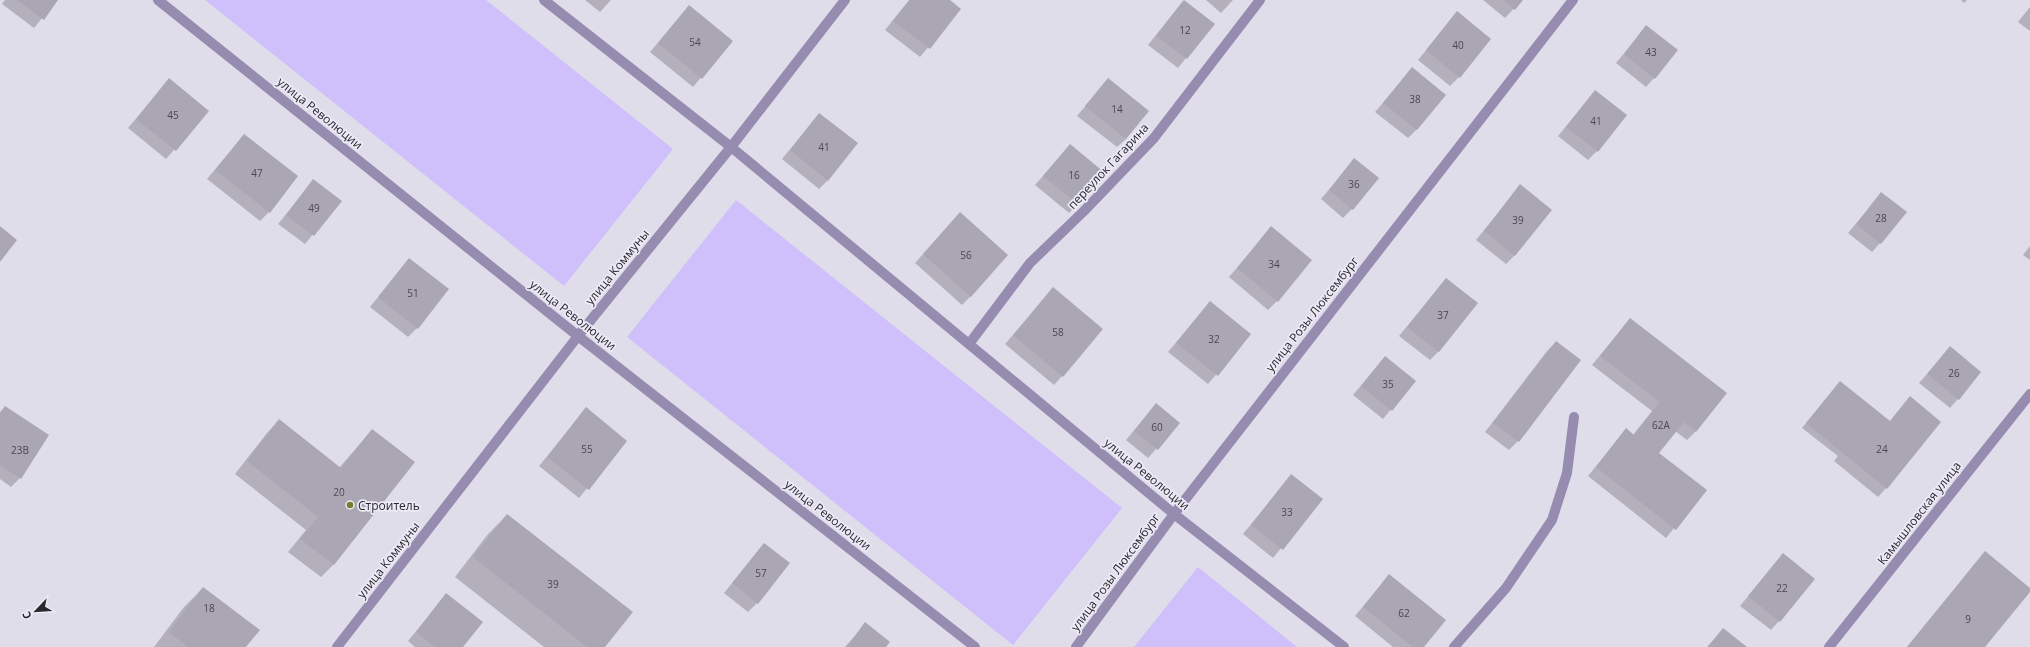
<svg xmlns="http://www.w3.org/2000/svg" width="2030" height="647" viewBox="0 0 2030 647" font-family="'Open Sans',sans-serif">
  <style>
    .green { fill: #cfbffa }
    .shadow { fill: #0003 }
    .building { fill: #aaa6b3 }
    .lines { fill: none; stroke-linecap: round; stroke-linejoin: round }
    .service { stroke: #958cb0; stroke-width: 10 }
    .minor { stroke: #958cb0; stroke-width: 10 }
    .tertiary { stroke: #958cb0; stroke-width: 10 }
    .poi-dot { fill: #737f2b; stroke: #edeaf8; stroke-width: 1.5 }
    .labels { text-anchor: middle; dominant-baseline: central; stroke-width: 3.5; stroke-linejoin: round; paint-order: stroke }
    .number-label { font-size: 10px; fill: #49484e }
    .street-label { font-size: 12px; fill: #29282d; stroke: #edeaf8 }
    .poi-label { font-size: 12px; fill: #29282d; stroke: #edeaf8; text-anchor: start }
  </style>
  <rect width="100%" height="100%" fill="#e0ddeb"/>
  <g class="green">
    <polygon points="205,0 486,0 673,149 564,286"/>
    <polygon points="736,200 1122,508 1013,645 627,337"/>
    <polygon points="1198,567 1297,647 1134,647"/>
  </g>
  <g class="shadow">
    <polygon points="5,0 57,0 34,28 2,4"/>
    <polygon points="585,0 611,0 600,12"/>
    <polygon points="909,0 948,0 960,9 920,57 885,30"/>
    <polygon points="1206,0 1233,0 1221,13"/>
    <polygon points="1483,0 1522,0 1505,18"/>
    <polygon points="1961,0 1967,0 1964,3"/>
    <polygon points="1183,1 1213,24 1178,68 1148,45"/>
    <polygon points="689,6 732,41 693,87 650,52"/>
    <polygon points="2030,7 2030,31 2018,22"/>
    <polygon points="1457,13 1459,77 1450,86 1418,60"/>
    <polygon points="1646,27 1654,78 1646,87 1616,63"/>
    <polygon points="1412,69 1417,129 1408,138 1375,112"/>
    <polygon points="1108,79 1126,139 1117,147 1077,116"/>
    <polygon points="169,80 208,111 166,159 128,128"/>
    <polygon points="1595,91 1597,151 1588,160 1558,136"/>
    <polygon points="819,114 828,180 819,189 782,159"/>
    <polygon points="244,135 269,212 260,221 207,179"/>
    <polygon points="1070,145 1104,174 1069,213 1035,185"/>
    <polygon points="1354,160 1352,209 1343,218 1321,199"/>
    <polygon points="314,180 340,201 305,244 278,224"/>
    <polygon points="1520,186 1515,255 1506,264 1476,240"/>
    <polygon points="1882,193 1880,243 1872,252 1848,233"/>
    <polygon points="951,223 971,296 962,305 915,263"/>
    <polygon points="1271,228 1277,301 1268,310 1229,277"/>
    <polygon points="2030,246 2030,260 2023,255"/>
    <polygon points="409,259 417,328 408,337 370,307"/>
    <polygon points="1446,279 1439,351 1430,360 1399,336"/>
    <polygon points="1053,289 1062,376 1054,385 1005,344"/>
    <polygon points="1210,302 1250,335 1208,384 1168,352"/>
    <polygon points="1630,319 1696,431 1687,440 1675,431 1658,453 1705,490 1666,538 1588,476 1618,439 1626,430 1633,435 1652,411 1592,365"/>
    <polygon points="1556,342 1518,441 1509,450 1485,432 1547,351"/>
    <polygon points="1950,348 1958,399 1950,408 1919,383"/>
    <polygon points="1385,357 1415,381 1383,419 1353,395"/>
    <polygon points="1840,382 1886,488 1878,497 1834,461 1838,456 1802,428"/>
    <polygon points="1156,404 1179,423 1148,458 1126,440"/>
    <polygon points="5,407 20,478 11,487 0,479 0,412"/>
    <polygon points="586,409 626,441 579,498 539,466"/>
    <polygon points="279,420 339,468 372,430 413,463 333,565 321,577 288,552 306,530 235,474 267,433"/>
    <polygon points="1291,475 1321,499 1273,558 1243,534"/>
    <polygon points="507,515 604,647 544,647 455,577 488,534"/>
    <polygon points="764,544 757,603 748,612 724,593"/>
    <polygon points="1783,554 1779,621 1771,630 1740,606"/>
    <polygon points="1977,562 2030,590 1984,647 1907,647"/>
    <polygon points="1389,575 1423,647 1393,647 1355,616"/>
    <polygon points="203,588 245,647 154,647 184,607"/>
    <polygon points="446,595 462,647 415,647 408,641"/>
    <polygon points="865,624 885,647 845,647"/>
    <polygon points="1723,629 1745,647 1707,647"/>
  </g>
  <g class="building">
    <polygon points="17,0 58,0 44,20"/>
    <polygon points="910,0 950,0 961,9 930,49 893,21"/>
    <polygon points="1184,0 1215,24 1187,59 1156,36"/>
    <polygon points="1503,0 1523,0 1515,10"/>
    <polygon points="689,5 733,41 702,79 658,43"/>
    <polygon points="1457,11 1491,39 1460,78 1426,50"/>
    <polygon points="1646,25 1678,50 1655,79 1624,54"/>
    <polygon points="1412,67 1446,95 1417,130 1383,103"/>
    <polygon points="169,78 209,111 176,151 136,119"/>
    <polygon points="1108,78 1149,111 1126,139 1085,106"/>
    <polygon points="1595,90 1627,115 1598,152 1566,127"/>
    <polygon points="819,113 858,143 828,181 790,150"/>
    <polygon points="244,134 298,176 270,213 215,170"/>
    <polygon points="1070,144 1105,173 1079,205 1043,176"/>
    <polygon points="1354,158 1379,178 1353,210 1329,190"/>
    <polygon points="313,179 342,201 314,236 286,215"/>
    <polygon points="1520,184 1552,210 1515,256 1484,231"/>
    <polygon points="1881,192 1907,212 1881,244 1856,224"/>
    <polygon points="960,212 1008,255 971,297 923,254"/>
    <polygon points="0,226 17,240 0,262"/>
    <polygon points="1271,226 1312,260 1278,302 1237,268"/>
    <polygon points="409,258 449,289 418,329 378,297"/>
    <polygon points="1446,278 1478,303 1439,352 1407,327"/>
    <polygon points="1053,287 1103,329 1063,377 1013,335"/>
    <polygon points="1210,301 1251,334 1218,376 1176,343"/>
    <polygon points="1630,318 1727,393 1696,432 1684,422 1659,453 1707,490 1676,530 1596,467 1626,428 1634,435 1660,402 1600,356"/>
    <polygon points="1556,341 1581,360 1519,442 1493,423"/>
    <polygon points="1950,346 1981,372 1959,400 1927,374"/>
    <polygon points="1385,356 1416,381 1392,411 1361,386"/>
    <polygon points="1840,381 1890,421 1910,396 1941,422 1887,489 1806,423"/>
    <polygon points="1156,403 1180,423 1158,450 1134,431"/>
    <polygon points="5,406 49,435 21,479 0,465 0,413"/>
    <polygon points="586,407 627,441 589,490 547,457"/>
    <polygon points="279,419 341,468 372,429 415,462 334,565 300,539 318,517 247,461"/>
    <polygon points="1291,474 1323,499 1283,550 1251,525"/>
    <polygon points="507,514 633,612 605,647 587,647 473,557"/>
    <polygon points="764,543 790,563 758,604 732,583"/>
    <polygon points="1985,551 2030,588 2030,592 1985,647 1907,647"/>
    <polygon points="1783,553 1815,579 1780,622 1748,596"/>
    <polygon points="1389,574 1446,620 1424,647 1413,647 1363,607"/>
    <polygon points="203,587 260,630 246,647 188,647 169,632"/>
    <polygon points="446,593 483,622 463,647 435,647 416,632"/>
    <polygon points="865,622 890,642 886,647 847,647"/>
    <polygon points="1723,628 1747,647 1708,647"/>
  </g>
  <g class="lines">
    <g class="service">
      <polyline points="969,344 1030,263 1084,211 1154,138 1260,0"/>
      <polyline points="1454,647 1506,588 1552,520 1567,473 1574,417"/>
    </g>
    <g class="minor">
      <polyline points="158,0 578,336 975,647"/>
      <polyline points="544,0 731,147 1174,514 1344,647"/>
      <polyline points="337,647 578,336 731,147 845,0"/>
      <polyline points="1829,647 2030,394"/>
    </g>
    <polyline class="tertiary" points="1076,647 1174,514 1573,0"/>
  </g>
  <circle class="poi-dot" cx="350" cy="505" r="4"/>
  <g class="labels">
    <g class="number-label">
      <text x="1185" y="30">12</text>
      <text x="695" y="42">54</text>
      <text x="1458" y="45">40</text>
      <text x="1651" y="52">43</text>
      <text x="1415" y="99">38</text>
      <text x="1117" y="109">14</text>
      <text x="173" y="115">45</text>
      <text x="1596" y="121">41</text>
      <text x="824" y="147">41</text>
      <text x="257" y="173">47</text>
      <text x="1074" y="175">16</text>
      <text x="1354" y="184">36</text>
      <text x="314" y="208">49</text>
      <text x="1881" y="218">28</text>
      <text x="1518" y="220">39</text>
      <text x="966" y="255">56</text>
      <text x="1274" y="264">34</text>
      <text x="413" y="293">51</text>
      <text x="1443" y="315">37</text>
      <text x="1058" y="332">58</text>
      <text x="1214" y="339">32</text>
      <text x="1954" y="373">26</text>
      <text x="1388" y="384">35</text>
      <text x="1661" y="425">62А</text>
      <text x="1157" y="427">60</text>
      <text x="587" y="449">55</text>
      <text x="1882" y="449">24</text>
      <text x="20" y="450">23В</text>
      <text x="339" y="492">20</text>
      <text x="1287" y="512">33</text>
      <text x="761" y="573">57</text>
      <text x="553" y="584">39</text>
      <text x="1782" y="588">22</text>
      <text x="209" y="608">18</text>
      <text x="1404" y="613">62</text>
      <text x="1968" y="619">9</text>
    </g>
    <g class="street-label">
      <text transform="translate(320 113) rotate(39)">улица Революции</text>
      <text transform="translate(1108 166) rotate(-47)">переулок Гагарина</text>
      <text transform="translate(617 267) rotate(-51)">улица Коммуны</text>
      <text transform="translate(1312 314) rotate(-52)">улица Розы Люксембург</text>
      <text transform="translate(573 315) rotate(38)">улица Революции</text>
      <text transform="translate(1147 474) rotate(39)">улица Революции</text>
      <text transform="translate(1919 513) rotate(-52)">Камышловская улица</text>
      <text transform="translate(828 515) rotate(38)">улица Революции</text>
      <text transform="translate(388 560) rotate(-52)">улица Коммуны</text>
      <text transform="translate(1115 572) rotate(-54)">улица Розы Люксембург</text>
    </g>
    <g class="poi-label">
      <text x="358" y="505">Строитель</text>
    </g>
  </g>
  <g transform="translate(36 611) rotate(245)" stroke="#edeaf8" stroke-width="3" paint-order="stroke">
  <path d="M0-3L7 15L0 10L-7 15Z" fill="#29282d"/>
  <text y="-6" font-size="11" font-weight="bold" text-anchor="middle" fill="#29282d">С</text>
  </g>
</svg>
